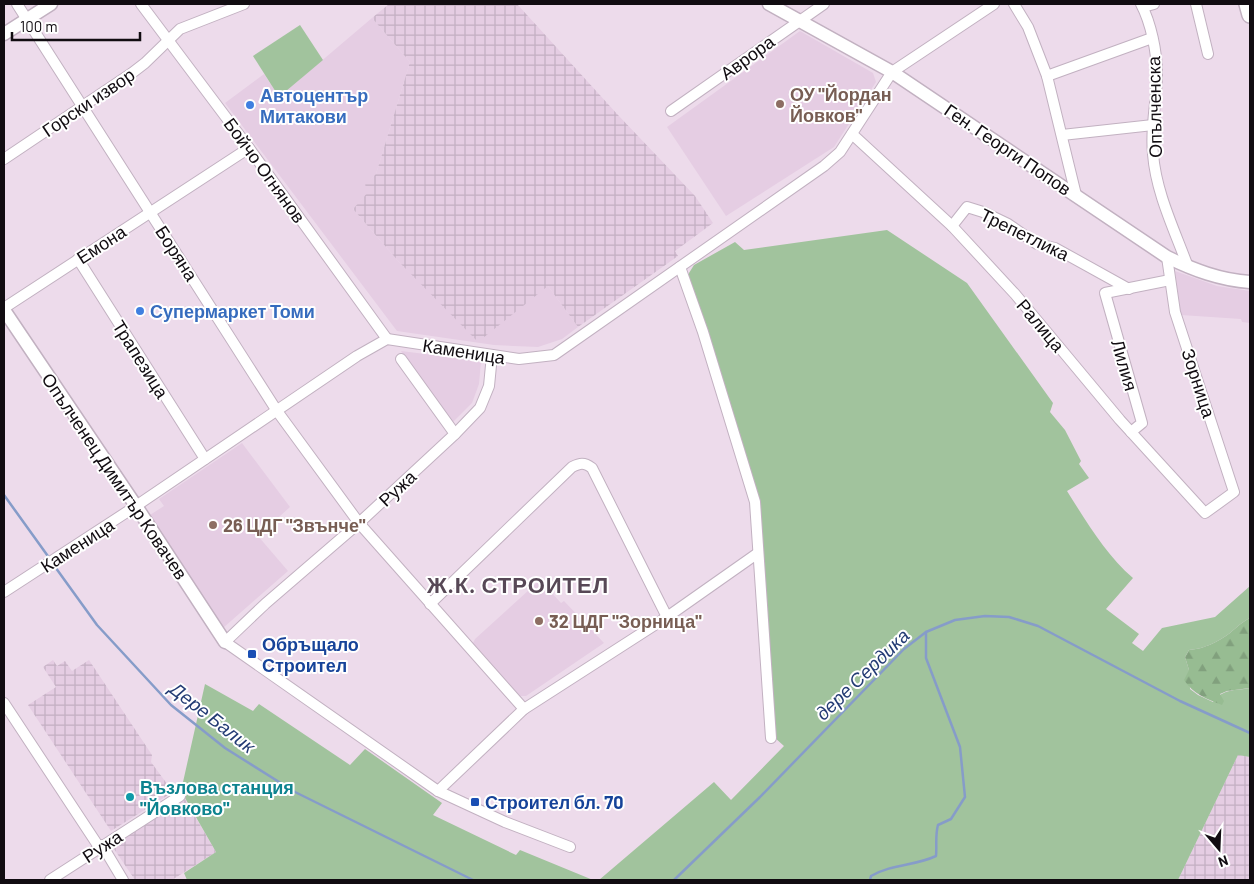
<svg xmlns="http://www.w3.org/2000/svg" width="1254" height="884" viewBox="0 0 1254 884" font-family="Barlow,sans-serif">
  <style>
    .built { fill: #e5cde3 }
    .industrial { fill: url(#industrial-grid) }
    .green { fill: #a1c39d }
    .forest { fill: url(#forest-firs) }
    .lines { fill: none; stroke-linecap: round; stroke-linejoin: round }
    .stream { stroke: #869cc9; stroke-width: 2.5 }
    .minor-casing { stroke: #c2b1c1; stroke-width: 12 }
    .tertiary-casing { stroke: #c2b1c1; stroke-width: 15 }
    .secondary-casing { stroke: #c2b1c1; stroke-width: 18 }
    .minor { stroke: #fff; stroke-width: 10 }
    .tertiary { stroke: #fff; stroke-width: 12 }
    .secondary { stroke: #fff; stroke-width: 15 }
    .education-dot { fill: #8d6e63; stroke: #fff; stroke-width: 2 }
    .shop-dot { fill: #3f7fe0; stroke: #fff; stroke-width: 2 }
    .transit-dot { fill: #1a4fb4; stroke: #fff; stroke-width: 2 }
    .culture-dot { fill: #0f9aa8; stroke: #fff; stroke-width: 2 }
    .labels { text-anchor: middle; dominant-baseline: central; stroke-width: 4; stroke-linejoin: round; paint-order: stroke }
    .street-label { font-size: 18px; fill: #110c11; stroke: #fff }
    .education-label { font-size: 18px; font-weight: bold; fill: #785e54; stroke: #fff; text-anchor: start }
    .shop-label { font-size: 18px; font-weight: bold; fill: #366cbe; stroke: #fff; text-anchor: start }
    .transit-label { font-size: 18px; font-weight: bold; fill: #164399; stroke: #fff; text-anchor: start }
    .culture-label { font-size: 18px; font-weight: bold; fill: #0d838f; stroke: #fff; text-anchor: start }
    .water-label { font-size: 19px; font-style: italic; fill: #233b74; stroke: #fff }
    .district-label { font-size: 22px; font-weight: bold; letter-spacing: 1px; fill: #574856; stroke: #fff }
  </style>
  <defs>
    <pattern id="industrial-grid" width="8" height="8" patternUnits="userSpaceOnUse" patternTransform="scale(1.25)"><rect width="8" height="8" fill="#e5cde3"/><path d="M0 4h8M4 0v8" fill="none" stroke="#c3afc2"/></pattern>
    <pattern id="forest-firs" width="22" height="20" patternUnits="userSpaceOnUse" patternTransform="scale(1.25)"><rect width="22" height="20" fill="#97bc92"/><path d="M5 1l3.5 6h-7zM16 11l3.5 6h-7z" fill="#81a07d"/></pattern>
  </defs>
  <rect width="100%" height="100%" fill="#eddbeb"/>
  <g class="built">
    <polygon points="372,18 410,62 376,174 366,185 371,190 353,209 399,262 422,284 548,286 578,327 562,339 538,347 494,345 397,331 225,103 264,74 279,97"/>
    <polygon points="800,31 873,73 876,82 834,147 726,216 667,127"/>
    <polygon points="1175,271 1217,286 1250,291 1250,323 1242,322 1241,319 1181,315"/>
    <polygon points="401,351 481,361 479,384 472,403 452,423"/>
    <polygon points="242,443 290,507 258,536 288,571 223,628 150,515 164,506 159,499"/>
    <polygon points="540,580 561,603 564,601 604,643 526,696 520,696 473,643 475,639"/>
  </g>
  <g class="industrial">
    <polygon points="389,4 517,4 618,115 695,196 713,223 675,251 678,256 578,327 548,286 478,342 399,262 353,209 370,190 365,185 376,174 410,62 372,18"/>
    <polygon points="53,660 57,666 65,661 72,671 89,660 152,755 151,762 173,792 111,831 28,705 56,687 43,667"/>
    <polygon points="1238,755 1250,757 1250,880 1178,880"/>
    <polygon points="185,799 216,852 172,880 135,880 112,846"/>
  </g>
  <g class="green">
    <polygon points="300,25 323,60 279,97 253,56"/>
    <path d="M887,230L967,283L1053,403L1050,412L1065,430L1081,461L1079,464L1089,478L1067,491C1086,521 1106,555 1133,578L1106,609L1139,634L1132,643L1143,651L1162,628L1215,617L1250,586V618C1242,622 1237,627 1230,633C1218,642 1204,649 1189,650L1185,657L1189,670L1190,689L1198,695L1213,702C1224,688 1234,691 1250,688V757L1238,755L1178,880H599L714,782L731,800L784,746L774,737L758,501L689,279V273L694,265L735,242L744,250Z"/>
    <polygon points="205,684 253,711 259,704 350,765 365,749 442,803 433,815 516,855 520,850 593,880 187,880 184,873 216,852 181,791"/>
  </g>
  <path class="forest" d="M1250,618V688L1227,691L1220,694L1224,701L1222,705C1207,699 1193,694 1184,680L1189,670L1185,657L1189,650C1204,649 1218,642 1230,633C1237,627 1242,622 1250,618Z"/>
  <g class="lines">
    <g class="stream">
      <polyline points="4,495 50,559"/>
      <polyline points="53,564 97,625 171,705 225,748 295,792 473,880"/>
      <polyline points="674,880 760,797 904,649 926,632 955,620 985,616 1009,617 1038,626 1180,701 1250,733"/>
      <path d="M870,880L871,876C891,864 915,866 936,856C937,846 935,835 938,825L951,819L965,797L960,747L926,658V632"/>
    </g>
    <defs>
      <g id="minor">
        <polyline points="17,4 277,411 359,523 524,709"/>
        <polyline points="141,4 249,148 387,339"/>
        <polyline points="1014,4 1028,27 1047,76 1076,195"/>
        <path d="M1141,4C1151,23 1157,52 1157,74C1157,101 1150,127 1153,154C1156,193 1175,231 1188,267"/>
        <polyline points="1196,4 1208,54"/>
        <polyline points="1143,7 1154,4"/>
        <polyline points="1047,76 1152,38"/>
        <polyline points="671,111 824,4"/>
        <polyline points="852,134 952,226 1015,294 1120,420 1205,513 1234,492 1175,312 1167,257"/>
        <polyline points="1062,135 1153,125"/>
        <polyline points="4,159 132,73 145,63 180,29 244,4"/>
        <polyline points="952,226 967,207 983,212 1008,224 1037,244 1055,248 1129,289"/>
        <polyline points="78,259 205,459"/>
        <polyline points="680,267 703,332 755,502 771,738"/>
        <polyline points="4,308 249,148"/>
        <polyline points="492,355 489,386 480,408 455,434 359,523 265,604 225,642 438,791 505,822 570,847"/>
        <polyline points="401,359 455,434"/>
        <polyline points="1131,432 1142,423 1105,293 1170,280"/>
        <polyline points="4,592 136,506 357,356 387,339 519,359 554,355 824,166 840,152 892,72 994,4"/>
        <path d="M430,604L572,467C580,463 584,462 592,468L667,617"/>
        <polyline points="4,703 99,847"/>
        <polyline points="438,791 524,709 667,617 758,553"/>
        <polyline points="102,845 123,880"/>
        <polyline points="50,880 180,796"/>
      </g>
      <g id="tertiary">
        <path d="M769,4L892,72L1167,257C1194,270 1220,280 1250,282"/>
        <polyline points="4,34 51,4"/>
        <polyline points="4,310 136,506 225,642"/>
      </g>
      <polyline id="secondary" points="1247,4 1250,15"/>
    </defs>
    <use href="#minor" class="minor-casing"/>
    <use href="#tertiary" class="tertiary-casing"/>
    <use href="#secondary" class="secondary-casing"/>
    <use href="#minor" class="minor"/>
    <use href="#tertiary" class="tertiary"/>
    <use href="#secondary" class="secondary"/>
  </g>
  <g class="education-dot">
    <circle cx="780" cy="104" r="5"/>
    <circle cx="213" cy="525" r="5"/>
    <circle cx="539" cy="621" r="5"/>
  </g>
  <g class="shop-dot">
    <circle cx="250" cy="105" r="5"/>
    <circle cx="140" cy="311" r="5"/>
  </g>
  <g class="transit-dot">
    <rect x="247" y="649" width="10" height="10" rx="2.5"/>
    <rect x="470" y="797" width="10" height="10" rx="2.5"/>
  </g>
  <circle class="culture-dot" cx="130" cy="797" r="5"/>
  <g class="labels">
    <g class="street-label">
      <text transform="translate(747 57) rotate(-36)">Аврора</text>
      <text transform="translate(88 102) rotate(-34)">Горски извор</text>
      <text transform="translate(1154 107) rotate(-91)">Опълченска</text>
      <text transform="translate(1008 149) rotate(34)">Ген. Георги Попов</text>
      <text transform="translate(265 170) rotate(54)">Бойчо Огнянов</text>
      <text transform="translate(1025 234) rotate(26)">Трепетлика</text>
      <text transform="translate(101 244) rotate(-33)">Емона</text>
      <text transform="translate(177 253) rotate(57)">Боряна</text>
      <text transform="translate(1041 325) rotate(50)">Ралица</text>
      <text transform="translate(464 351) rotate(9)">Каменица</text>
      <text transform="translate(141 359) rotate(58)">Трапезица</text>
      <text transform="translate(1125 365) rotate(74)">Лилия</text>
      <text transform="translate(1199 383) rotate(72)">Зорница</text>
      <text transform="translate(115 476) rotate(56)">Опълченец Димитър Ковачев</text>
      <text transform="translate(397 488) rotate(-43)">Ружа</text>
      <text transform="translate(77 545) rotate(-33)">Каменица</text>
      <text transform="translate(102 846) rotate(-33)">Ружа</text>
    </g>
    <g class="education-label">
      <text x="790" y="94">ОУ "Йордан<tspan x="790" dy="21">Йовков"</tspan></text>
      <text x="223" y="525">26 ЦДГ "Звънче"</text>
      <text x="549" y="621">32 ЦДГ "Зорница"</text>
    </g>
    <g class="shop-label">
      <text x="260" y="95">Автоцентър<tspan x="260" dy="21">Митакови</tspan></text>
      <text x="150" y="311">Супермаркет Томи</text>
    </g>
    <g class="transit-label">
      <text x="262" y="644">Обръщало<tspan x="262" dy="21">Строител</tspan></text>
      <text x="485" y="802">Строител бл. 70</text>
    </g>
    <g class="culture-label">
      <text x="140" y="787">Възлова станция<tspan x="140" dy="21">"Йовково"</tspan></text>
    </g>
    <g class="water-label">
      <text transform="translate(862 674) rotate(-44)">дере Сердика</text>
      <text transform="translate(213 717) rotate(38)">Дере Балик</text>
    </g>
    <g class="district-label">
      <text x="518" y="584">Ж.К. СТРОИТЕЛ</text>
    </g>
  </g>
  <rect width="1254" height="884" fill="none" stroke="#110c11" stroke-width="10"/>
  <g transform="translate(1219 849) rotate(161)" stroke="#ffffff" stroke-width="4" paint-order="stroke">
  <path d="M0-4L9 19L0 12L-9 19Z" fill="#110c11"/>
  <text y="-8" font-size="14" font-weight="bold" text-anchor="middle" fill="#110c11">N</text>
  </g>
  <path d="M12 32v8h128v-8" fill="none" stroke="#110c11" stroke-width="2.5"/>
  <text x="20" y="32" font-size="15" fill="#110c11" stroke="#ffffff" stroke-width="4" paint-order="stroke">100 m</text>
</svg>
